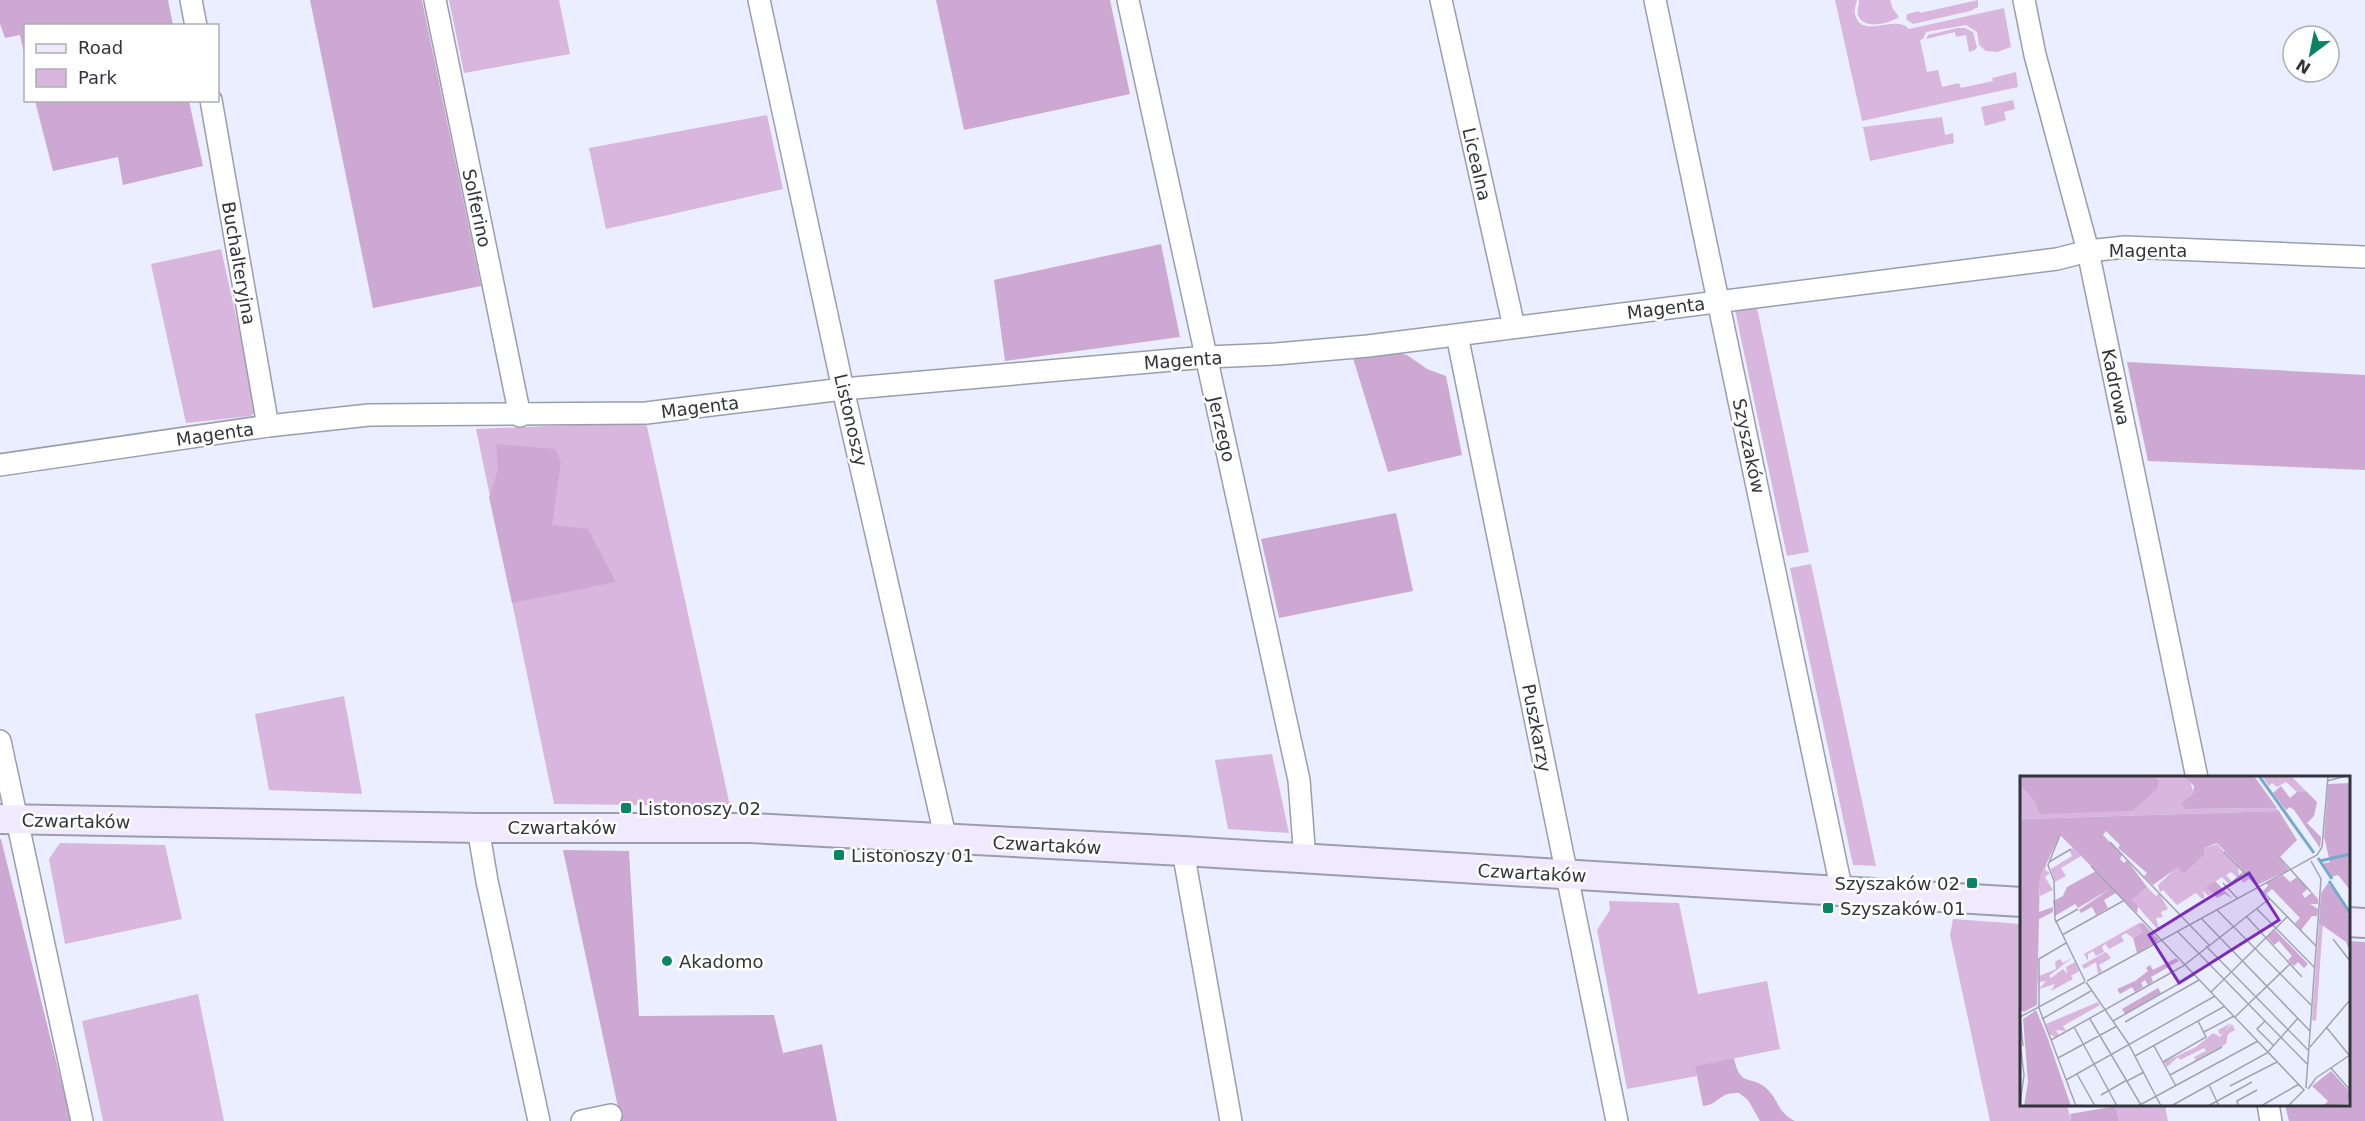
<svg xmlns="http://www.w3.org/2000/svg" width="2365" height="1121" viewBox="0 0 2365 1121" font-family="'DejaVu Sans',sans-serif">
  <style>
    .green { fill: #d8b6de }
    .forest { fill: #cda8d3 }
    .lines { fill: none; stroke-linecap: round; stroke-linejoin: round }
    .street-casing { stroke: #9a9dac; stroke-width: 24 }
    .secondary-casing { stroke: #9a9dac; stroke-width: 32 }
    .street { stroke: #fff; stroke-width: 21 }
    .secondary { stroke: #f1eaff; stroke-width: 28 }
    .poi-dot { fill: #098465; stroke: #fff; stroke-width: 2 }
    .labels { text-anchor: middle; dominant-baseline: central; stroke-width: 5; stroke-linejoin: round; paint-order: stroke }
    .street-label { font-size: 18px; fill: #33343a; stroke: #fff }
    .poi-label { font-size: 18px; fill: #33343a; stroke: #fff; text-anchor: start }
    .inset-river { fill: none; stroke: #75abca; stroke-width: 3 }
    .inset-road { fill: none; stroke: #a1a4b0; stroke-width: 1.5 }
    .view { fill: #7b2cbf; fill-opacity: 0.15; stroke: #7b2cbf; stroke-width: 3 }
    .inset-edge { fill: none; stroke: #33343a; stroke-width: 3 }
  </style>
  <rect width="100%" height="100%" fill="#ebeeff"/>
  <g class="green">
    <polygon points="449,0 559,0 570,54 464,73"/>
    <path d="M1835,0H1857C1856,4 1854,10 1855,14C1861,41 1895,13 1909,29L2004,8L2011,47L1997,52L1986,51L1979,45L1977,32L1966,25L1926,32L1923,39L1920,40L1927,72L1938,70L1942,87L1959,83L1961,88L1993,81L1992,78L2016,72L2018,87L1862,121Z"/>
    <path d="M1859,0H1890L1893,9L1899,17C1890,23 1864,31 1858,15C1857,11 1859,5 1859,0Z"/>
    <polygon points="1978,0 1978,7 1970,11 1913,24 1906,19 1907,14 1919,11 1920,13"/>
    <polygon points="1957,28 1965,28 1973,32 1977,47 1975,50 1969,52 1966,35 1956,37 1955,32 1926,39 1928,35"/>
    <polygon points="2013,100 2015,109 2004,112 2006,120 1985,126 1981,107"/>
    <polygon points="767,115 783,189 606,229 589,148"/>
    <polygon points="1942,117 1945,135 1953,133 1954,143 1870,161 1863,127"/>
    <polygon points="221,249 257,410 251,416 186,423 151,264"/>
    <polygon points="1757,308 1809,552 1787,556 1735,310"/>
    <polygon points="646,422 730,806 554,804 476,429"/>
    <polygon points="1811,564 1876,866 1853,865 1790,568"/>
    <polygon points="344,696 362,794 269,790 255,714"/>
    <polygon points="1272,754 1289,833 1228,829 1215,760"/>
    <polygon points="60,843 165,845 182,919 65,944 49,859"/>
    <polygon points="1609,901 1679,903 1698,994 1767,981 1780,1049 1696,1066 1697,1076 1627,1089 1597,930 1610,910"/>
    <polygon points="1953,919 2021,924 2022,1104 2067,1105 2071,1121 1990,1121 1950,935"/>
    <polygon points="198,994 224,1121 103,1121 82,1021"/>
    <polygon points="2116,1105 2165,1105 2168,1121 2119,1121"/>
  </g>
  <g class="forest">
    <polygon points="0,0 168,0 173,25 26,26 25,58 20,35 5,38 0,24"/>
    <polygon points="310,0 422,0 481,286 373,308"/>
    <polygon points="936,0 1110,0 1130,94 964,130"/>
    <polygon points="35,101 189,101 203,166 123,185 118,157 53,171"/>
    <polygon points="1161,244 1180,337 1005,361 994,280"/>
    <polygon points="1397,353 1407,355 1427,369 1446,376 1462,455 1388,472 1353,358"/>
    <polygon points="2127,362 2365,375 2365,470 2148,461"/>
    <polygon points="496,444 555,449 561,462 552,525 588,529 616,582 512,603 489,497 498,470"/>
    <polygon points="1396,513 1413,591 1279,618 1261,539"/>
    <polygon points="0,839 1,839 71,1121 0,1121"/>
    <polygon points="563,850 629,851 639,1016 774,1015 783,1053 822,1044 837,1121 621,1121"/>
    <polygon points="2349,941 2365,942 2365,1121 2289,1121 2285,1105 2348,1104"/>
    <path d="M1734,1058C1740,1089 1752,1074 1767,1089C1779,1100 1777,1112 1795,1121H1760L1748,1100L1739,1093C1718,1092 1720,1104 1703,1106L1695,1066Z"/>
    <polygon points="2116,1106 2119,1121 2071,1121 2070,1114"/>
  </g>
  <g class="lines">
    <defs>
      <g id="street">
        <polyline points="191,0 196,26"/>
        <polyline points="435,0 520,416"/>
        <polyline points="759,0 843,389 946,840"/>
        <polyline points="1128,0 1299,780 1305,860"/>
        <polyline points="1441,0 1514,327"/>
        <polyline points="1655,0 1842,892"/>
        <polyline points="2024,0 2035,55 2088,251 2197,778"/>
        <polyline points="211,100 268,426"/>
        <polyline points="1457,335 1617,1121"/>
        <polyline points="0,465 268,426 369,415 646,413 843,389 1207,357 1276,354 1368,346 2057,259 2088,251 2125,247 2365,257"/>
        <polyline points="0,741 82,1121"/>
        <polyline points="478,828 487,881 539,1121"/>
        <polyline points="1183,851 1231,1121"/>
        <polyline points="2268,1104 2271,1121"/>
        <polyline points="582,1121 611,1115"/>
      </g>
      <g id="secondary">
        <polyline points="0,819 478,828 750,828 1183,851 2022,902"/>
        <polyline points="2348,922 2365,923"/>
      </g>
    </defs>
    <use href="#street" class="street-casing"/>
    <use href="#secondary" class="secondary-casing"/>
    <use href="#street" class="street"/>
    <use href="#secondary" class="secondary"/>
  </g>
  <g class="poi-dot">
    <rect x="620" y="802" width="12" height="12" rx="3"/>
    <rect x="833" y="849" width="12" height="12" rx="3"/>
    <rect x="1966" y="877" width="12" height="12" rx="3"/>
    <rect x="1822" y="902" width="12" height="12" rx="3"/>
    <circle cx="667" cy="961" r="6"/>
  </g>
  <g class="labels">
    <g class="street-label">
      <text transform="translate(1477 164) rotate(77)">Licealna</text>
      <text transform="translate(477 208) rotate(78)">Solferino</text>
      <text x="2148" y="250">Magenta</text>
      <text transform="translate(239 263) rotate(80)">Buchalteryjna</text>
      <text transform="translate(1666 308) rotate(-7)">Magenta</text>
      <text transform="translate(1183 360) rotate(-4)">Magenta</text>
      <text transform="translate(2116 387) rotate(78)">Kadrowa</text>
      <text transform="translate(700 407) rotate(-7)">Magenta</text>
      <text transform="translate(851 420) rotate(77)">Listonoszy</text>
      <text transform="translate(1222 429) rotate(77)">Jerzego</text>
      <text transform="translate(215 434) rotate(-8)">Magenta</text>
      <text transform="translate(1749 446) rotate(78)">Szyszaków</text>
      <text transform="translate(1537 728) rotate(79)">Puszkarzy</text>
      <text transform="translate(76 821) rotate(1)">Czwartaków</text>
      <text x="562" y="827">Czwartaków</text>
      <text transform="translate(1047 845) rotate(3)">Czwartaków</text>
      <text transform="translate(1532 873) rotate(3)">Czwartaków</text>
    </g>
    <g class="poi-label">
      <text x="638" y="808">Listonoszy 02</text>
      <text x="851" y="855">Listonoszy 01</text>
      <text x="1960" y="883" text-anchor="end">Szyszaków 02</text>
      <text x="1840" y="908">Szyszaków 01</text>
      <text x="679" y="961">Akadomo</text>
    </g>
  </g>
  <g transform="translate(2020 776)">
    <rect width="330" height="330" fill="#ebeeff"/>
    <path d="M134,0H164L170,5L174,18L166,33L256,32L259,35L0,43V9L14,25L19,38L139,5ZM242,0H271L287,16L279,18L266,6L257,11L252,7L249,10ZM197,68L218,91L219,100L224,98L229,103L224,107L211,96L206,99L212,106L209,108L202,101L187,111L192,117L188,120L182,114L185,121L182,123L176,117L157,129L143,114L140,116L138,109L158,90L165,97L185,78L184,72ZM53,72L61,80L41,92L46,100L35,106L31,93L52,80L49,74ZM27,87L25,94L30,97L25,101L33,114L20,120V101ZM127,111L136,120L139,117L148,133L141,136L143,141L136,142L140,156L112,124ZM121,146L123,156L113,162L106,157L101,160L104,165L89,173L85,168L82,171L84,176L76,180L73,175L68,178V185L64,178ZM299,147H303L296,245L292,244ZM86,176L91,182L79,189L82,195L78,198L76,186L64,193L62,189ZM53,181L29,200L31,202L43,193L47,198L46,191L55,186L59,195L51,200L53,203L31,215L35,208L19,213L26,205L19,206V200L36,193L35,186L40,183L43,187ZM78,226L80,229L43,250L46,255L36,254L39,259L35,261L29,258L26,248ZM211,247L206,254L212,248L215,254L208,258L206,268L176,284L174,281L186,275L184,272L160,284L158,281L147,291L144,286L176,271L193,257L200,261L204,256L200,259L198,254Z" fill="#d8b6de"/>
    <path d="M0,0H134L139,5L137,13L112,35L19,38L14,25L0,9ZM164,0H234L257,32L166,33L161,27L173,18L174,10ZM330,7V114L318,99L311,101L302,88L310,86L304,61L308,8ZM261,10L270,22L277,16H287L297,26L294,40L287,47L301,61L300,72L274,34L270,31L266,34L253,17ZM259,35L277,64L259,82L269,94L237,109L197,67L184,72L185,78L164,98L158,91L133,109L124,100L127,97L98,72L100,69L86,55L83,59L102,79L100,83L104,87L107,84L127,111L112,124L118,130L117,137L96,117L84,124L88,132L76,139L72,131L61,137L59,134L90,113L58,132L55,128L35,140L33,125L43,120L47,111L76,95L40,59L20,101L19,136L33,131V136L19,143L17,229L4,236L1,234L0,43ZM263,99L270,106L277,101L288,112L282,118L285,122L292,116L298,123V128H290L298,133L297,140H292L281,154L275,147L280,142L252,113L246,118L243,115L248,110L246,107ZM195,105L213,123L205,118L197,122L186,111ZM308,107L330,134V177L326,166L299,147L301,117ZM123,147L139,164L117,177L113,162L123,156L119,149ZM255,154L288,188L284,192L278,186L274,190L268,184L272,180L259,165L254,169L247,161ZM156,182L159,185L131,201L133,205L128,209L125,204L121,207L123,211L115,216L112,211L100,218L97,213L115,205L128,195L126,192L130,189L133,194ZM138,212L141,217L105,238L102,233ZM16,234L27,260L51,330H4L8,306L3,243ZM311,295L330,316L328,328L303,330L308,325L292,310Z" fill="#cda8d3"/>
    <path class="inset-river" d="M239,0L294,77M298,82L312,103M300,85L330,78M309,105L330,137"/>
    <path class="inset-road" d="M307,5L326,0M40,59L28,89L34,105L35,143L65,205M90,66L189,169M204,76L296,170M259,81L291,116M29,86L51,73M71,90L284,314L268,330M203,107L217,122M204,113L224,96M237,133L295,192M197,134L292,230M226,140L282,201M181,142L290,255M35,146L58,133M157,155L288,289M42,159L103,125M313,163L330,185M46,167L19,183V232L56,330M186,170L289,275M67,205L297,79L302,71L308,0M66,206L108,267L141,330M191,216L267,141M0,241L65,206M0,241L3,270M215,241L271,187M22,243L71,215M70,243L121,329M93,245L174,199M245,245L237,253L253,269M105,246L179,204M54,251L97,330M307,252L329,279M184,256L214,240M31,264L163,190L249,123M0,266L4,299L0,328M134,270L156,310M290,271L330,224M115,280L205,230M38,282L97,250M143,286L186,261L178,245M311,292L330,314M57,298L75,330M150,299L202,271M46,304L195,220M107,305L124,296M189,309L199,330M210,310L257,286M286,312L301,103L291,85M288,313L296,302L330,279M81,319L107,304M218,329L217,325L237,314M118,330L238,265M151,330L247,277L278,242M188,330L232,306M241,330L279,308"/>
    <path class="view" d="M229,97L259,144L159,207L129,159Z"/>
    <rect width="330" height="330" class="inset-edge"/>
  </g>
  <rect x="24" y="24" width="195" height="78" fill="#ffffff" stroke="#adaeb0" stroke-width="1.5"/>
  <rect x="36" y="44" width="30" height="9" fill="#f1eaff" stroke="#adaeb0" stroke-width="1.5"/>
  <text x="78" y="54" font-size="18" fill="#33343a">Road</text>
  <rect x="36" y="69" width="30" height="18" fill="#d8b6de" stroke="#adaeb0" stroke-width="1.5"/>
  <text x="78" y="84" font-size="18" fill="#33343a">Park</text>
  <g transform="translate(2311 54) rotate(212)"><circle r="28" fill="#ffffff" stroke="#adaeb0" stroke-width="1.5"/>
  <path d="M0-4.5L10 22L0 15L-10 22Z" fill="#098465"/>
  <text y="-9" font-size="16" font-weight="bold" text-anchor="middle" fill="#33343a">N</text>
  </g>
</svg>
